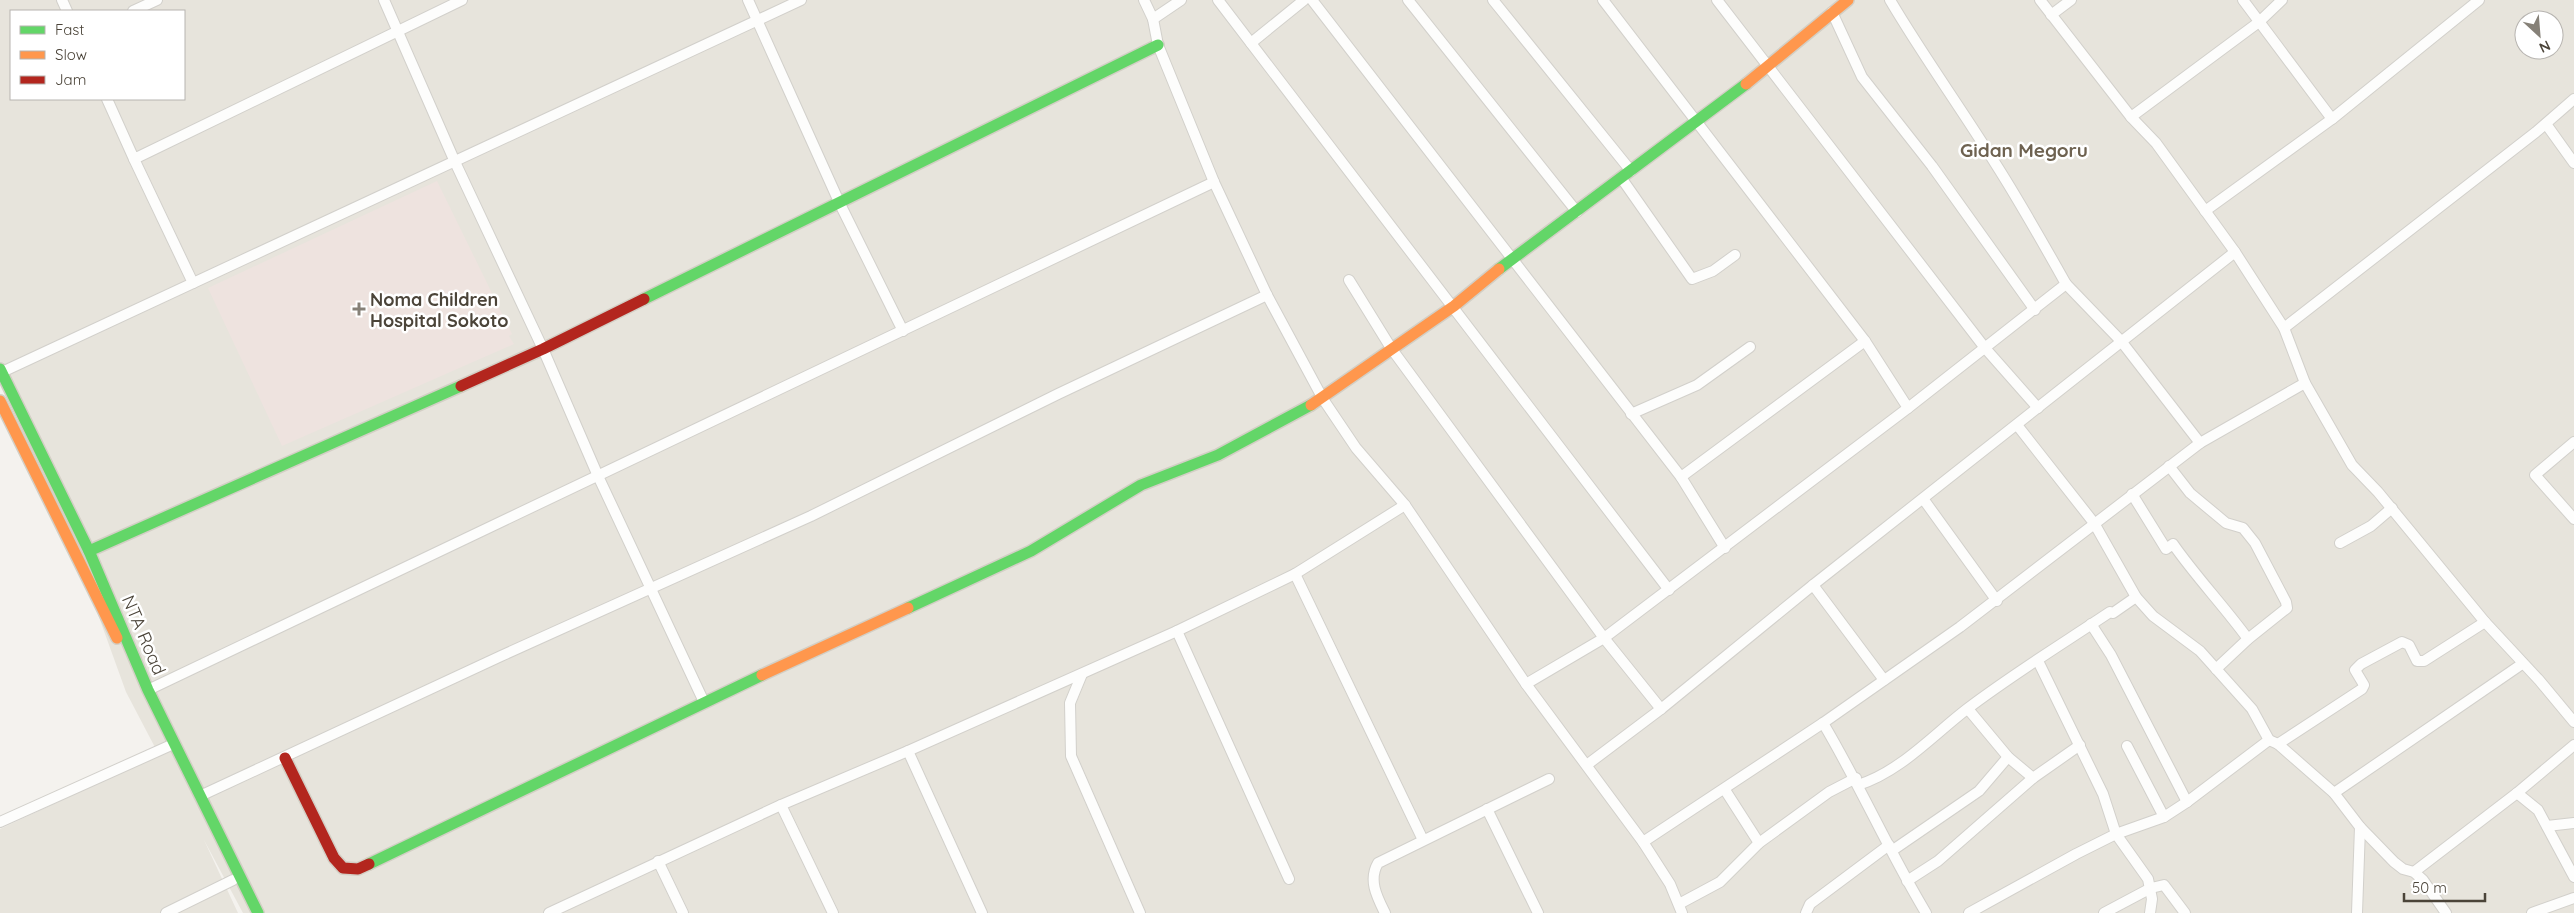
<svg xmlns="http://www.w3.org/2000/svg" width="2574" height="913" viewBox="0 0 2574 913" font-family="Quicksand,sans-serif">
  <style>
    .residential { fill: #e7e4dc; fill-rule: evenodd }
    .medical { fill: #eee3df }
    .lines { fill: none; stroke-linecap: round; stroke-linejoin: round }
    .street-casing { stroke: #d2d0cb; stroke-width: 12 }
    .fast-casing { stroke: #d3cfc5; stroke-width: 14 }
    .slow-casing { stroke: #d3cfc5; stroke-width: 14 }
    .jam-casing { stroke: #d3cfc5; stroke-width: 14 }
    .street { stroke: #fdfdfc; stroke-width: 10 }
    .fast { stroke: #63d668; stroke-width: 11 }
    .slow { stroke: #ff974d; stroke-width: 11 }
    .jam { stroke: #b3261e; stroke-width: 11 }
    .poi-dot { fill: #868178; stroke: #fff; stroke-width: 2 }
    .labels { text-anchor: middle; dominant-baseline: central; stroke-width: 5; stroke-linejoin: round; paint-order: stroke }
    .poi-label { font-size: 18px; font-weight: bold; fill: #4b4439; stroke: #fff; text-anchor: start }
    .street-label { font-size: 18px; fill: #4b4439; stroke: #fff }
    .neighbourhood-label { font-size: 19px; font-weight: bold; fill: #6e6250; stroke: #fff }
  </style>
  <rect width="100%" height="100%" fill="#f4f2ee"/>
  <path class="residential" d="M0,0H2574V913H243L204,840L238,913H0V829L159,755L126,692L65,523L0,382ZM11,11H184V99H11ZM2524,20H2554V50H2524Z"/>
  <polygon class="medical" points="437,181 512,334 509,336 514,344 282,446 208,288"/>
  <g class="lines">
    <defs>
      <g id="street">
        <polyline points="62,0 67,11"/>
        <polyline points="384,0 455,162 543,349 598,476 704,702"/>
        <polyline points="748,0 840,204 903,331"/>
        <polyline points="1144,0 1153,19 1158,45 1214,182 1267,295 1323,399 1356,448 1405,505 1526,684 1643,842 1670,884 1682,913"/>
        <polyline points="1218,0 1669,590"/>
        <polyline points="1312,0 1681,477 1725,548"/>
        <polyline points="1408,0 1577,212"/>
        <polyline points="1493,0 1631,171"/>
        <polyline points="1603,0 1865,341 1908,408"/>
        <polyline points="1717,0 1985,348 2038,408"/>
        <polyline points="2040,0 2131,117 2156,143 2235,252 2284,328 2305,383 2352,465 2378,492 2485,622 2539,680 2574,722"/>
        <polyline points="2243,0 2332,119"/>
        <polyline points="133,11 157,0"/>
        <polyline points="1832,12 1862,77 1932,166 2035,310"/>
        <polyline points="2051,15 2071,0"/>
        <polyline points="1153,19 1181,0"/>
        <polyline points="1251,43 1304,0"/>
        <polyline points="107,99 134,159 462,0"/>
        <polyline points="2131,117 2259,22 2282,0"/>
        <polyline points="2546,124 2574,163"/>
        <polyline points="134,159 193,283"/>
        <polyline points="1622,179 1692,279 1713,271 1735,255"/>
        <polyline points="2205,211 2332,119 2479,0"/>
        <polyline points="1349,280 1391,348 1604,638 1661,709"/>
        <polyline points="2066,284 2121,341 2200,443"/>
        <polyline points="2284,328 2536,132 2574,99"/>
        <polyline points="2,372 801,0"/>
        <polyline points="1631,414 1697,385 1750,347"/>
        <polyline points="2017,425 2094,523 2136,597 2153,616 2200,651 2252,709 2269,740 2278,744 2334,793 2360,827 2394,862 2403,869 2414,872 2423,880 2446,913"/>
        <polyline points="2574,442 2535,475 2574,519"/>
        <polyline points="2169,466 2190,493 2226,523 2243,528 2255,543 2286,602 2287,608 2248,639 2216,669"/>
        <polyline points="1681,477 1865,341"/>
        <path d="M2132,494L2166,549L2173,544C2196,577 2224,606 2248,639"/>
        <polyline points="1924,500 1997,601"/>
        <polyline points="2340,543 2371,526 2392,508"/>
        <polyline points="1295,574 1423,840"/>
        <polyline points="1813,585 1884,680"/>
        <polyline points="2091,624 2111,655 2187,802"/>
        <polyline points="1177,631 1289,879"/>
        <polyline points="2038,661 2103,794 2116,834 2148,879 2152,899 2150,913"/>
        <polyline points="1082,674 1070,703 1071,756 1140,913"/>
        <path d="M1526,684L1604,638L1908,408L2066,284C2043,243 2020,202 1995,163C1961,108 1923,56 1890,0"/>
        <polyline points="148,690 1214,182"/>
        <polyline points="1968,709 2008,757 2033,778"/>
        <path d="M1823,723C1860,785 1889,852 1926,913"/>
        <polyline points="2278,744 2362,689 2364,685 2355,670 2361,664 2402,642 2409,645 2417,661 2424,661 2485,622"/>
        <polyline points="2127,746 2164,817"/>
        <polyline points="908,751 982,913"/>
        <polyline points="1588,764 1661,709 1813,585 2235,252"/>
        <path d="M1858,785C1900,772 1933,735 1967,709C2013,674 2062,644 2110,612L2113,613L2136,597"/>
        <polyline points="1725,790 1759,843"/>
        <polyline points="2334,793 2522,664"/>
        <polyline points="2517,793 2538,810 2574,877"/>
        <polyline points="200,796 501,656 811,516 1058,394 1267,295"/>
        <polyline points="781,805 833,913"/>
        <polyline points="1487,809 1538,913"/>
        <polyline points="0,822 169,746"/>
        <polyline points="2547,826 2574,823"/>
        <polyline points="1643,842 1823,723 1960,627 2200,443 2305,383"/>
        <polyline points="1893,850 1979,791 2008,757"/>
        <polyline points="658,861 683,913"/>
        <polyline points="2414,872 2517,793 2574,745"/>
        <polyline points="1907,881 1938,861 2033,778 2080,745"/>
        <polyline points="1679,904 1720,882 1759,843 1829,792 1856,778"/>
        <polyline points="166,913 233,880"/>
        <polyline points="549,913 781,805 908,751 1177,631 1295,574 1405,505"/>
        <path d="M1385,913C1377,897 1368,880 1378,863L1549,779"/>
        <polyline points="1806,913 1810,904 1889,845"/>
        <polyline points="1969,913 2076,854 2116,834 2164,817 2187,802 2269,740"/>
        <polyline points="2104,913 2151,888 2164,885 2185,913"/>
        <polyline points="2357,913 2360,827"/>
        <polyline points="2532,913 2574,898"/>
      </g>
      <g id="fast">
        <polyline points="1499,269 1746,84"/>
        <polyline points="644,299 1158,45"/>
        <polyline points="0,369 89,551 148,690 258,913"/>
        <polyline points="89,551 461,386"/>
        <polyline points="908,608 1031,551 1141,485 1218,455 1311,405"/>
        <polyline points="369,864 762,675"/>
      </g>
      <g id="slow">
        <polyline points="1746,84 1848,0"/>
        <polyline points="0,401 117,638"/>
        <polyline points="1311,405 1454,306 1499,269"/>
        <polyline points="762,675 908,608"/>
      </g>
      <g id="jam">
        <polyline points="461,386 543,349 644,299"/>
        <polyline points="285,758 334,858 343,868 358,869 369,864"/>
      </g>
    </defs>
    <use href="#street" class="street-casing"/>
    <use href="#fast" class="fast-casing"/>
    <use href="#slow" class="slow-casing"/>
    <use href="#jam" class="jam-casing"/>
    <use href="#street" class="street"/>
    <use href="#fast" class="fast"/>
    <use href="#slow" class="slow"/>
    <use href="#jam" class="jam"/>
  </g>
  <path class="poi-dot" d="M356.5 301.5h5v5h5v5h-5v5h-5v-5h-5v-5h5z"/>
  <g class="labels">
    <g class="poi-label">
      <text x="370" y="299">Noma Children<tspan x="370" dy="21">Hospital Sokoto</tspan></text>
    </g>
    <g class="street-label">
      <text transform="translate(144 635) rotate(67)">NTA Road</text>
    </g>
    <g class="neighbourhood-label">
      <text x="2024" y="150">Gidan Megoru</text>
    </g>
  </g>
  <rect x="10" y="10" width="175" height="90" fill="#ffffff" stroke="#b7b4b0"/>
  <rect x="20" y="26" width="25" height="8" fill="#63d668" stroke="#b7b4b0"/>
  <text x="55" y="35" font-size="15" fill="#4b4439">Fast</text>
  <rect x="20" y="51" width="25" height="8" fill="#ff974d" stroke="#b7b4b0"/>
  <text x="55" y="60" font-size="15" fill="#4b4439">Slow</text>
  <rect x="20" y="76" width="25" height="8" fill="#b3261e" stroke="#b7b4b0"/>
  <text x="55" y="85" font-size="15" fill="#4b4439">Jam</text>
  <g transform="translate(2539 35) rotate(154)"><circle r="24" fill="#ffffff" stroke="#b7b4b0"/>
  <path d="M0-4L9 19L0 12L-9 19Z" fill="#868178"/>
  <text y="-8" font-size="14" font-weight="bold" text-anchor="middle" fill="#4b4439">N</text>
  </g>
  <path d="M2404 893v8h81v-8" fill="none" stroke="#4b4439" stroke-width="2.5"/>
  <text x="2412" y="893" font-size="15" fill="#4b4439" stroke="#ffffff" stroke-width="4" paint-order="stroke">50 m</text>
</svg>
